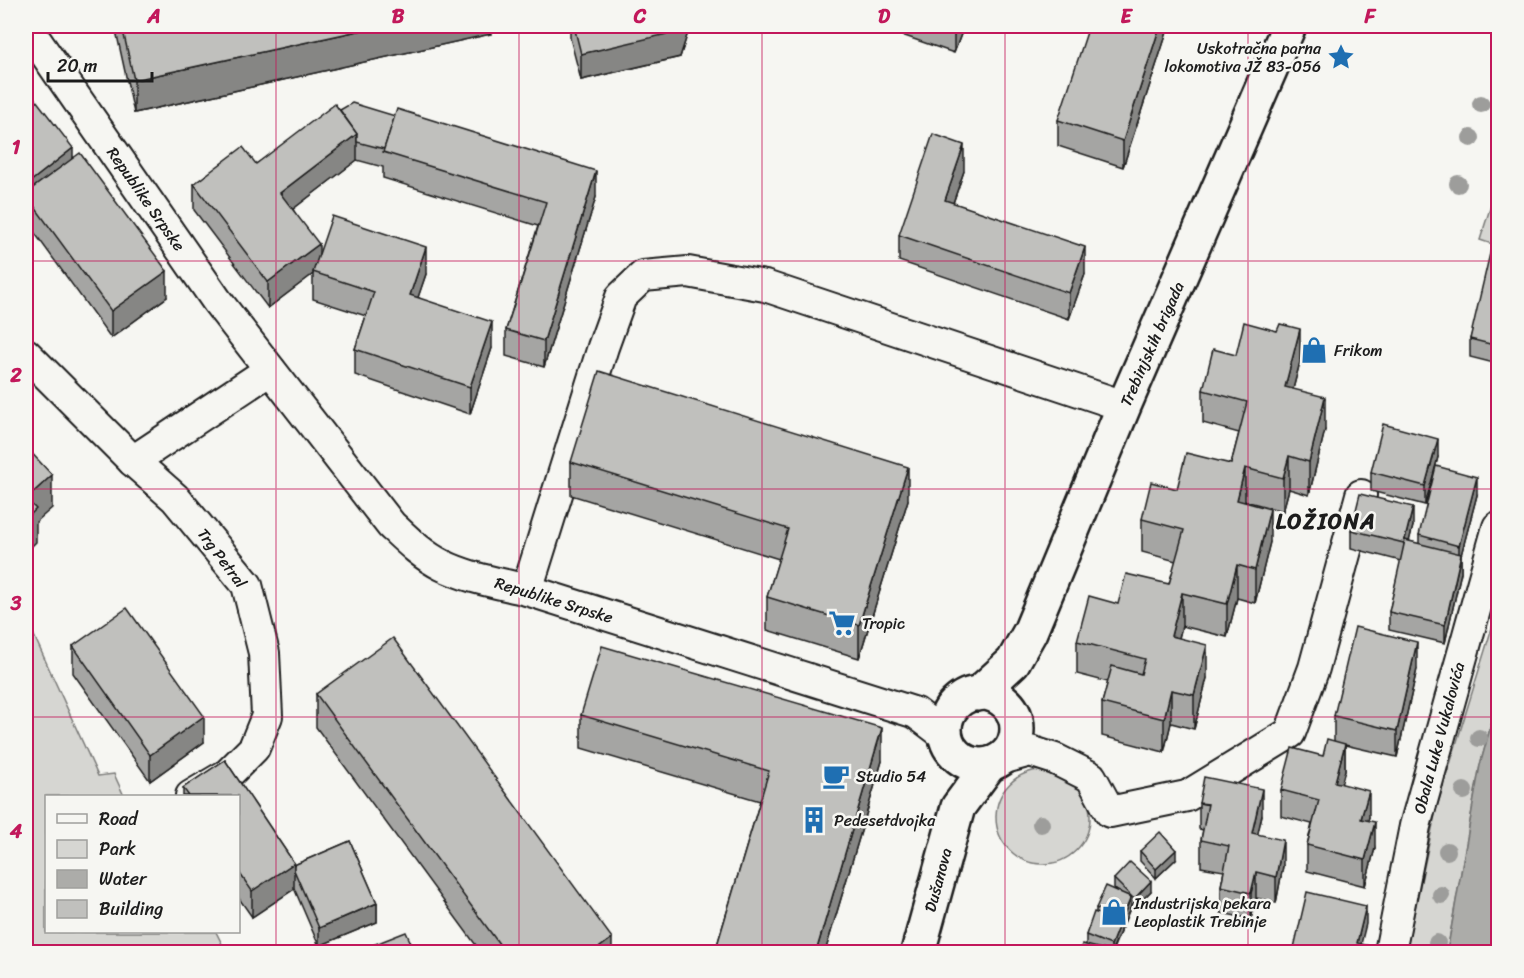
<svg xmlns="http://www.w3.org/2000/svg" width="1524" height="978" viewBox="0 0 1524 978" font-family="Sriracha,sans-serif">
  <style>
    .green { fill: #d6d6d2; stroke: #797977; stroke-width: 1.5 }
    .water { fill: #acaca9; stroke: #727271; stroke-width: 1.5 }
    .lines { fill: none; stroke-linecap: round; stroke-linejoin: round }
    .street-casing { stroke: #1c1c1c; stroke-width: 34 }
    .secondary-casing { stroke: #1c1c1c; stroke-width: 38 }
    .street { stroke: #f6f6f2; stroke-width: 30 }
    .secondary { stroke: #f6f6f2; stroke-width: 33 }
    .tree { fill: #9d9d9b }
    .wall { fill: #a5a5a3; stroke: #1c1c1c; stroke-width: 1.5 }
    .shaded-wall { fill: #868684; stroke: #1c1c1c; stroke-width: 1.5 }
    .building { fill: #c0c0bd; stroke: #1c1c1c; stroke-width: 1.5 }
    .grid { fill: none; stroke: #c2185b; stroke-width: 1.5; stroke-opacity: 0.55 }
    .labels { text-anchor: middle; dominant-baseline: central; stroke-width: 5; stroke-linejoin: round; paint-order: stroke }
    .poi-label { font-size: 16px; fill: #1c1c1c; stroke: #f6f6f2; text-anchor: start }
    .street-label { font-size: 16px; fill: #1c1c1c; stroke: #f6f6f2 }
    .district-label { font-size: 22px; font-weight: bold; letter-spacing: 1.5px; fill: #1c1c1c; stroke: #f6f6f2 }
    .neatline { fill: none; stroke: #c2185b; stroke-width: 2 }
    .grid-label { font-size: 20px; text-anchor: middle; font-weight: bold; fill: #c2185b }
  </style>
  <rect width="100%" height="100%" fill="#f6f6f2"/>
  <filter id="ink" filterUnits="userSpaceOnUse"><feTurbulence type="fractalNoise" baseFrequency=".0167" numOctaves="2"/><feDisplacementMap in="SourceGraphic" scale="12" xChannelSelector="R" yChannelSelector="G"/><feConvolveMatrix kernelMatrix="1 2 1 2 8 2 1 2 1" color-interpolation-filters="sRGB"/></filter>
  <g filter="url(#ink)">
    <g class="green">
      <polygon points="1498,183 1498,246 1480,240"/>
      <polygon points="1498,608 1498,700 1480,765 1447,952 1406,952 1436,810"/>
      <polygon points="26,618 98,776 114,774 124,796 46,796 46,932 216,932 226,952 26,952"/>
      <circle cx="1043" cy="817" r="47"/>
    </g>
    <polygon class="water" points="1498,700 1498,952 1447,952 1480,765"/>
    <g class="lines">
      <defs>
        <g id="street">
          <path d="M26,26L217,301L391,525C407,540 422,555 442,565C468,578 499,583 527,590L916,713L945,735"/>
          <polyline points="26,354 133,461 175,498 247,585 264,653 267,716 254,748 228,774 191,796"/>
          <polyline points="133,461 270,370"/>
          <polyline points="527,590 603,347 621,297 643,276 688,272 765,286 1124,406"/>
          <polyline points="1001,759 1030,751 1055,759 1091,777 1110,812 1187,796 1290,733 1314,668 1361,495"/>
          <polyline points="1390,952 1415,826 1498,527"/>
        </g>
        <g id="secondary">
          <circle cx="981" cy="729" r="36"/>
          <polyline points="978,694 1013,662 1030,632 1124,406 1289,26"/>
          <polyline points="918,952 958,807 990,764"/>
        </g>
      </defs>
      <use href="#street" class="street-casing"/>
      <use href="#secondary" class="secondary-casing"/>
      <use href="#street" class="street"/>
      <use href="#secondary" class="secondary"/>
    </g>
    <g class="tree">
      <circle cx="1481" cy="104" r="9"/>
      <circle cx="1471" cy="138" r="9"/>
      <circle cx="1458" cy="184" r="9"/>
      <circle cx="1479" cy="738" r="9"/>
      <circle cx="1464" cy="791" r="9"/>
      <circle cx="1041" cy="824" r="9"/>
      <circle cx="1447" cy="851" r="9"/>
      <circle cx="1441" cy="895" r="9"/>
      <circle cx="1437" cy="943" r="9"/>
    </g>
    <g class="wall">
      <polygon points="115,26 491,26 491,34 134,113"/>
      <polygon points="570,26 690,26 680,57 581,80 570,38"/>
      <polygon points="876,26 964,26 954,53"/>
      <polygon points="1169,26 1123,167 1058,146 1058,120"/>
      <polygon points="26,87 167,297 111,338 26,221"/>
      <polygon points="340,110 596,197 544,367 506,356 506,330 538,226 383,178 383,167 357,160 293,209 319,256 426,274 418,297 492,348 470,414 355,375 355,349 366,316 313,299 313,274 268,308 194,210 194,184 256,164"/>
      <polygon points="1498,127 1498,165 1495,163 1495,137"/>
      <polygon points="964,171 953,203 1085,274 1069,319 899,261 899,235"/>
      <polygon points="1498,250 1498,364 1470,357 1470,339"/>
      <polygon points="1236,355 1300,362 1293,389 1325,430 1309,495 1289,489 1283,511 1245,501 1245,503 1270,542 1255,603 1237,598 1227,637 1182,626 1179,638 1207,678 1194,729 1171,723 1164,752 1102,736 1102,703 1108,682 1077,674 1077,641 1118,604 1169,584 1176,561 1142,552 1142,519 1177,489 1231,464 1239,433 1203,423 1203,390"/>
      <polygon points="1438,457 1425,505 1371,491 1371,472"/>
      <polygon points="571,462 908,500 859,658 767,630 767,597 779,559 571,495"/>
      <polygon points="1477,495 1461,555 1461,572 1445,643 1389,630 1389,612 1401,561 1351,548 1351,530 1413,526 1409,541 1419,544 1419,535"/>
      <polygon points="73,646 204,742 150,781 73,673"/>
      <polygon points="1417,669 1397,757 1345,745 1345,770 1341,783 1369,817 1368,820 1375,848 1365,886 1307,871 1307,845 1312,824 1281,816 1281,790 1323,756 1334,741 1334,716"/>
      <polygon points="316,694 612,952 481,952 316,727"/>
      <polygon points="581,715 882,761 825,952 715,952 760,801 581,748"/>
      <polygon points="225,760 294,863 294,865 350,841 377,903 377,922 319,946 294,888 294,889 252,917 238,897 238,796 183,796 183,788"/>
      <polygon points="1199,803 1262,815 1257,835 1283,866 1276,903 1256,898 1251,919 1221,913 1221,886 1224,871 1201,867 1201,840 1203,830 1199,829"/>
      <polygon points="1140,851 1176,859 1156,878 1140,861"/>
      <polygon points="1114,879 1151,891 1134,908 1131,905 1122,928 1120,928 1120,932 1112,952 1080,952 1086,944 1086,935 1096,913 1096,908 1117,891 1114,888"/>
    </g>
    <g class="shaded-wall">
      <polygon points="381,26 491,26 491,34 134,113 134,80"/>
      <polygon points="681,26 690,26 680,57 581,80 581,54"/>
      <polygon points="954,26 964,26 954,53"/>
      <polygon points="1160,26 1169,26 1123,167 1123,141"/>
      <polygon points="357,134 357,160 280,219 280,193"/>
      <polygon points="964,145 964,171 945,226 945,200"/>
      <polygon points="73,148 73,174 26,195 26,185"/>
      <polygon points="596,171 596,197 544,367 544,341"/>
      <polygon points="319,244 319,270 313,272 313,274 268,308 268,282"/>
      <polygon points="426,247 426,274 410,321 410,295"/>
      <polygon points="1085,247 1085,274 1069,319 1069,293"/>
      <polygon points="167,271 167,297 111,338 111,311"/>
      <polygon points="492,322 492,348 470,414 470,387"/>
      <polygon points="1300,329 1300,362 1285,420 1285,387"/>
      <polygon points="1325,397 1325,430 1309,495 1309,462"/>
      <polygon points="1438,439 1438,457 1425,505 1425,486"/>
      <polygon points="1289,456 1289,489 1283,511 1283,478"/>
      <polygon points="908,467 908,500 859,658 859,625"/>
      <polygon points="1245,468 1245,501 1237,534 1237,500"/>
      <polygon points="52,475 52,508 36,522 36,542 26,552 26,499"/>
      <polygon points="1477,477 1477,495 1461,555 1461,572 1445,643 1445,625 1459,564 1459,546"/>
      <polygon points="1413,507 1413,526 1404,561 1404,543"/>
      <polygon points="1270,509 1270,542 1255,603 1255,570"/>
      <polygon points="1237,565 1237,598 1227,637 1227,604"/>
      <polygon points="1182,593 1182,626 1171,669 1171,636"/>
      <polygon points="1417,642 1417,669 1397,757 1397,731"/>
      <polygon points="1207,645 1207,678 1194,729 1194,695"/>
      <polygon points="1171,690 1171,723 1164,752 1164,719"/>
      <polygon points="204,716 204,742 150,781 150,755"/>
      <polygon points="882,728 882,761 825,952 816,952"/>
      <polygon points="1345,744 1345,770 1335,808 1335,782"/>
      <polygon points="1262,789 1262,815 1252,860 1252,833"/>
      <polygon points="1369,791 1369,817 1361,845 1361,819"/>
      <polygon points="1375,822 1375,848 1365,886 1365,860"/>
      <polygon points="1283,840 1283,866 1276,903 1276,877"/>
      <polygon points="1176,850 1176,859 1156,878 1156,869"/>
      <polygon points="294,863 294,889 252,917 252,891"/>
      <polygon points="1256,872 1256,898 1251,919 1251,893"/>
      <polygon points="1151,881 1151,891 1134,908 1134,899"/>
      <polygon points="1131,897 1131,906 1122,928 1122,919"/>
      <polygon points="377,903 377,922 319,946 319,928"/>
      <polygon points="1366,906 1366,924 1359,952 1357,943"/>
      <polygon points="1120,922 1120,932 1111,952 1111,945"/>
      <polygon points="612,938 612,952 593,952"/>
    </g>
    <g class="building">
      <polygon points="122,26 381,26 134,80"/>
      <polygon points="574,26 681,26 680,31 581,54"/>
      <polygon points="1089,26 1160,26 1123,141 1058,120"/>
      <polygon points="26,87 73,148 26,185"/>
      <polygon points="352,103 395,116 384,149 357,142 357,134 340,110"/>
      <polygon points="335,104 357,134 280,193 319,244 268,282 194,184 243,147 256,164"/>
      <polygon points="397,109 596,171 544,341 506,330 546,202 383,152"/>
      <polygon points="1498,127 1498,139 1495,137"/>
      <polygon points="933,134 964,145 945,200 1085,247 1069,293 899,235"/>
      <polygon points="80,153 167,271 111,311 26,195 26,193"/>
      <polygon points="332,216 426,247 410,295 492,322 470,387 355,349 374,292 313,272"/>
      <polygon points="1491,249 1498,250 1498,346 1470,339"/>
      <polygon points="1244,322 1277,331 1280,324 1300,329 1285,387 1325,397 1309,462 1289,456 1283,478 1245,468 1237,500 1270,509 1255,570 1237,565 1227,604 1182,593 1171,636 1207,645 1194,695 1171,690 1164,719 1102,703 1112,666 1141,674 1145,659 1077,641 1089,596 1118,604 1126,574 1169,584 1184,530 1142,519 1151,482 1177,489 1186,453 1231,464 1247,402 1203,390 1213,349 1236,355"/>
      <polygon points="599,371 908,467 859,625 767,597 788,529 571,462"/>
      <polygon points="1383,424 1438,439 1425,486 1371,472"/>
      <polygon points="26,447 52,475 26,499 36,509 26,519"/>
      <polygon points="1436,466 1477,477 1459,546 1419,535"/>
      <polygon points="1360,494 1413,507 1404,543 1351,530"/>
      <polygon points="1405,540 1461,554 1445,625 1389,612"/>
      <polygon points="127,608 204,716 150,755 73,646"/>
      <polygon points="1355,627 1417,642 1397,731 1334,716"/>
      <polygon points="393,638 612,938 593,952 505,952 316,694"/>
      <polygon points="602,646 882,728 816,952 715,952 769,771 581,715"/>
      <polygon points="1327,739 1345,744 1335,782 1369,791 1361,819 1375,822 1365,860 1307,845 1319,800 1281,790 1292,748 1323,756"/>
      <polygon points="225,760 294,863 252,891 238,871 238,796 189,796 183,788"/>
      <polygon points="1204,777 1262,789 1252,833 1283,840 1276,877 1256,872 1251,893 1221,886 1229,846 1201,840 1208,804 1199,803"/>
      <polygon points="1160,832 1176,850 1156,869 1140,851"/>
      <polygon points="350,841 377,903 319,928 294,870 294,865"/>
      <polygon points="1130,862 1151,881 1134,899 1114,879"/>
      <polygon points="1106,886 1131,897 1122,919 1096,908"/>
      <polygon points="1307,892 1366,906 1357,943 1374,947 1373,952 1293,952"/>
      <polygon points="1094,912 1120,922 1111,945 1086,935"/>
      <polygon points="406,932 415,952 355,952"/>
      <polygon points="1082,944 1109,951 1108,952 1080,952"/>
    </g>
  </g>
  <path class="grid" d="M276,26V952M519,26V952M762,26V952M1005,26V952M1248,26V952M26,261H1498M26,489H1498M26,717H1498"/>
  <defs>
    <symbol id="sight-bare" viewBox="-9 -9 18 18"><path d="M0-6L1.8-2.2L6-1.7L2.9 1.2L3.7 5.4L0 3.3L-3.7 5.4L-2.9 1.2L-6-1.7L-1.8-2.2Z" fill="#1f6fb2" stroke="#f6f6f2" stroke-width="2.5" paint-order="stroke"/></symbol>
    <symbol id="shop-bare" viewBox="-9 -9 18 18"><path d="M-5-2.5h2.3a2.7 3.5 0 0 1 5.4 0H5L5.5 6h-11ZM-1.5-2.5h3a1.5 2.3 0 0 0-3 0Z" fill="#1f6fb2" stroke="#f6f6f2" stroke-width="2.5" paint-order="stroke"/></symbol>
    <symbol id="supermarket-bare" viewBox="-9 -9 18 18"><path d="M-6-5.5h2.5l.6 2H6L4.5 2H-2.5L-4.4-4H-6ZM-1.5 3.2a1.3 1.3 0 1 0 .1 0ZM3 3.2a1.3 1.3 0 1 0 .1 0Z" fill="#1f6fb2" stroke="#f6f6f2" stroke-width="2.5" paint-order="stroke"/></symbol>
    <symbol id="cafe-bare" viewBox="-9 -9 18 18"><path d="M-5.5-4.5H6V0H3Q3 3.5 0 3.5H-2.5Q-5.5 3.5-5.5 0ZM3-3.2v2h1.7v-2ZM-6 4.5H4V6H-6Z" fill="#1f6fb2" stroke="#f6f6f2" stroke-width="2.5" paint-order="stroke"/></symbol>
    <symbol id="building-bare" viewBox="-9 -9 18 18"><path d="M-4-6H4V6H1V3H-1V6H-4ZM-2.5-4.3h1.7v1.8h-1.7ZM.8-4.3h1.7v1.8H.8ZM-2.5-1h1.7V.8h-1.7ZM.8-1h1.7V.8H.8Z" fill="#1f6fb2" stroke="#f6f6f2" stroke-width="2.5" paint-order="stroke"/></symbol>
  </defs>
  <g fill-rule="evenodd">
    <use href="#sight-bare" x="1322" y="38" width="38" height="38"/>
    <use href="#shop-bare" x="1295" y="331" width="38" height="38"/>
    <use href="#supermarket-bare" x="823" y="604" width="38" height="38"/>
    <use href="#cafe-bare" x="817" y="757" width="38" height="38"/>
    <use href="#building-bare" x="795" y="801" width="38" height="38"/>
    <use href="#shop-bare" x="1095" y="893" width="38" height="38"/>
  </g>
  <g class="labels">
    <g class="poi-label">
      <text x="1321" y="48" text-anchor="end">Uskotračna parna<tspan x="1321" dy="18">lokomotiva JŽ 83-056</tspan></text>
      <text x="1334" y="350">Frikom</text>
      <text x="862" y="623">Tropic</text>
      <text x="856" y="776">Studio 54</text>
      <text x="834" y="820">Pedesetdvojka</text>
      <text x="1134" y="903">Industrijska pekara<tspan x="1134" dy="18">Leoplastik Trebinje</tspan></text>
    </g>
    <g class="street-label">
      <text transform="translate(146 199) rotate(55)">Republike Srpske</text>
      <text transform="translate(1152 344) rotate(-66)">Trebinjskih brigada</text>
      <text transform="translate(222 558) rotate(53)">Trg Petral</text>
      <text transform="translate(554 600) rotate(17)">Republike Srpske</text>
      <text transform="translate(1439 738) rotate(-75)">Obala Luke Vukalovića</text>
      <text transform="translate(938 880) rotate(-75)">Dušanova</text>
    </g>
    <g class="district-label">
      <text x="1326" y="521">LOŽIONA</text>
    </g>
  </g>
  <rect width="1524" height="978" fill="none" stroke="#f6f6f2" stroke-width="66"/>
  <rect x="45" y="795" width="195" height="138" fill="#f6f6f2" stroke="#9f9f9c" stroke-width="1.5"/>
  <rect x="57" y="814" width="30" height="9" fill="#f6f6f2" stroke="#9f9f9c" stroke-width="1.5"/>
  <text x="99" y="825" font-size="18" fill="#1c1c1c">Road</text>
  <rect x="57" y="840" width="30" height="18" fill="#d6d6d2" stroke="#9f9f9c" stroke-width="1.5"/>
  <text x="99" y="855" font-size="18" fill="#1c1c1c">Park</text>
  <rect x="57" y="870" width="30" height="18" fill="#acaca9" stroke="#9f9f9c" stroke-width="1.5"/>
  <text x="99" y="885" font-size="18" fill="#1c1c1c">Water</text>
  <rect x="57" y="900" width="30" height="18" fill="#c0c0bd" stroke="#9f9f9c" stroke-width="1.5"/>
  <text x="99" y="915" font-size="18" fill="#1c1c1c">Building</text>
  <path d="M48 72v9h104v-9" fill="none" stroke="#1c1c1c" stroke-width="3"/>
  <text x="57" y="72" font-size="18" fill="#1c1c1c" stroke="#f6f6f2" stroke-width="4.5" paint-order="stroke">20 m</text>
  <rect x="33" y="33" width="1458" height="912" class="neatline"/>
  <g class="grid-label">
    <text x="154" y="23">A</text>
    <text x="398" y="23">B</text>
    <text x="640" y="23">C</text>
    <text x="884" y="23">D</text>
    <text x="1126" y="23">E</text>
    <text x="1370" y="23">F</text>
    <text x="16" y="154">1</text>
    <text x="16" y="382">2</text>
    <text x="16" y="610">3</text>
    <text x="16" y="838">4</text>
  </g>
</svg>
